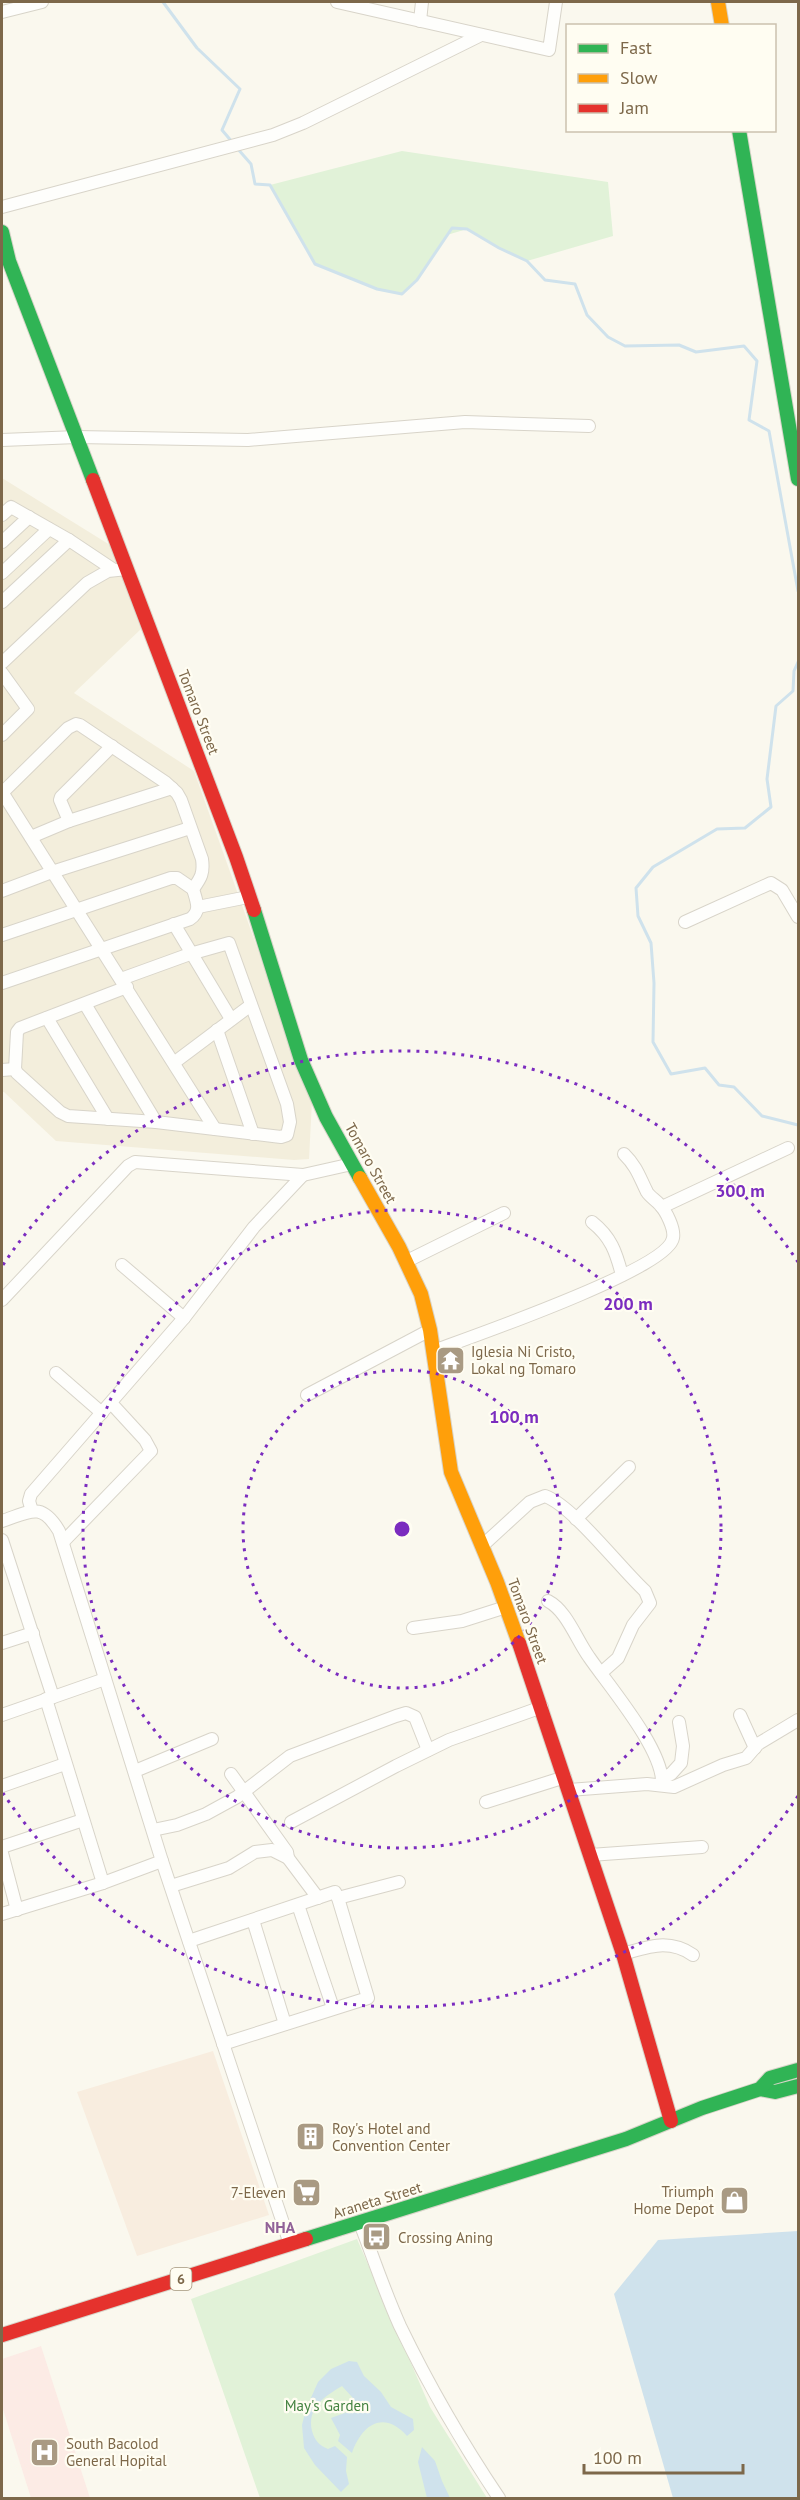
<svg xmlns="http://www.w3.org/2000/svg" width="800" height="2500" viewBox="0 0 800 2500" font-family="'PT Sans',sans-serif">
  <style>
    .residential { fill: #f3eedc }
    .commercial { fill: #f8eddf }
    .medical { fill: #fcebe5 }
    .green { fill: #e1f2d8 }
    .water { fill: #cfe2ec }
    .lines { fill: none; stroke-linecap: round; stroke-linejoin: round }
    .stream { stroke: #cfe2ec; stroke-width: 3 }
    .street-casing { stroke: #d8d4c9; stroke-width: 14 }
    .fast-casing { stroke: #d8d4c9; stroke-width: 16 }
    .slow-casing { stroke: #d8d4c9; stroke-width: 16 }
    .jam-casing { stroke: #d8d4c9; stroke-width: 16 }
    .street { stroke: #fefefc; stroke-width: 12 }
    .fast { stroke: #30b455; stroke-width: 14 }
    .slow { stroke: #ff9f0a; stroke-width: 14 }
    .jam { stroke: #e5322d; stroke-width: 14 }
    .ring { fill: none; stroke: #7b2cbf; stroke-width: 3; stroke-dasharray: 3 6 }
    .labels { text-anchor: middle; dominant-baseline: central; stroke-width: 4.5; stroke-linejoin: round; paint-order: stroke }
    .shield { fill: #fffdf2; stroke: #a4957c; stroke-width: 1.5 }
    .shield-label { font-size: 14px; font-weight: bold; fill: #7d684a }
    .street-label { font-size: 15px; fill: #7d684a; stroke: #fffdf2 }
    .poi-label { font-size: 15px; fill: #7d684a; stroke: #fffdf2; text-anchor: start }
    .park-label { font-size: 15px; fill: #448341; stroke: #fffdf2 }
    .neighbourhood-label { font-size: 16px; font-weight: bold; fill: #926298; stroke: #fffdf2 }
    .centre { fill: #7b2cbf; stroke: #fffdf2; stroke-width: 3 }
    .ring-label { font-size: 18px; text-anchor: middle; font-weight: bold; fill: #7b2cbf; stroke: #fffdf2; stroke-width: 4.5; stroke-linejoin: round; paint-order: stroke }
  </style>
  <rect width="100%" height="100%" fill="#faf8ee"/>
  <polygon class="residential" points="2,478 110,545 141,629 74,693 194,771 312,1101 309,1159 294,1160 56,1141 4,1092 2,1092"/>
  <polygon class="commercial" points="213,2051 269,2215 137,2256 77,2092"/>
  <polygon class="medical" points="41,2346 90,2498 31,2498 2,2406 2,2359"/>
  <g class="green">
    <polygon points="402,151 608,182 613,236 527,261 499,248 467,229 447,235 417,280 402,294 377,289 315,264 270,185"/>
    <polygon points="357,2239 430,2407 487,2498 260,2498 191,2299"/>
  </g>
  <g class="water">
    <polygon points="798,2231 798,2498 673,2498 614,2294 658,2240"/>
    <path d="M349,2361L357,2362L364,2376L381,2392L391,2407L413,2419L414,2430L407,2436C384,2410 362,2424 352,2453L338,2441L340,2435L331,2418L353,2410L352,2397L342,2386C324,2397 307,2407 312,2431C315,2441 319,2445 328,2449L335,2446L347,2457L346,2471L349,2484L341,2492L315,2465L304,2448L302,2425L306,2409L318,2382L331,2369Z"/>
    <polygon points="422,2447 435,2461 442,2481 450,2498 427,2498 418,2462"/>
  </g>
  <g class="lines">
    <g class="stream">
      <polyline points="163,2 197,48 240,89 222,130 233,143"/>
      <polyline points="237,148 251,164 255,184 270,185 315,264 377,289 402,294 417,280 452,228 467,229 499,248 527,261 545,280 575,284 587,315 608,337 625,346 679,345 696,352 744,346 757,361 749,420 769,431 798,591"/>
      <polyline points="798,662 794,671 793,691 776,706 767,779 771,807 745,828 717,829 653,867 636,888 638,916 651,943 654,983 653,1042 671,1074 705,1068 719,1085 734,1087 762,1116 798,1125"/>
    </g>
    <defs>
      <g id="street">
        <polyline points="337,2 549,50 556,2"/>
        <polyline points="2,12 42,2"/>
        <polyline points="420,21 422,2"/>
        <polyline points="2,207 273,135 303,123 481,35"/>
        <polyline points="2,440 77,437 248,440 465,422 589,426"/>
        <polyline points="2,515 11,507 69,540 114,570"/>
        <polyline points="2,542 29,517"/>
        <polyline points="2,573 49,529"/>
        <polyline points="2,602 69,540"/>
        <polyline points="2,663 87,583 108,571 127,569"/>
        <polyline points="2,673 28,709 2,735"/>
        <polyline points="112,746 61,797 60,800 69,821 172,788"/>
        <polyline points="2,792 215,1129"/>
        <path d="M2,793L68,728L76,724L80,725L165,782L177,793L181,800L202,859C204,873 201,878 193,889L177,878H171L2,935"/>
        <polyline points="31,837 69,821"/>
        <polyline points="2,891 52,872 190,828"/>
        <polyline points="198,907 248,897"/>
        <polyline points="685,922 771,883 782,890 798,917"/>
        <polyline points="174,924 231,1019"/>
        <polyline points="121,979 190,954 229,943 287,1104 290,1122 287,1135 281,1137 156,1122 68,1116 60,1112 17,1073 15,1069 17,1032 20,1028 127,987"/>
        <path d="M2,983L190,919C202,911 196,900 193,889"/>
        <polyline points="85,1004 156,1122"/>
        <polyline points="47,1018 108,1119"/>
        <polyline points="217,1030 253,1134"/>
        <polyline points="175,1062 251,1005"/>
        <polyline points="2,1070 15,1069"/>
        <polyline points="662,1207 788,1148"/>
        <path d="M592,1222C611,1237 616,1252 622,1275"/>
        <polyline points="407,1261 504,1213"/>
        <polyline points="122,1265 184,1318"/>
        <polyline points="2,1300 128,1166 135,1162 303,1175 352,1164"/>
        <path d="M433,1351C468,1338 668,1269 673,1238C675,1229 666,1211 660,1205C656,1200 650,1197 647,1192C639,1176 637,1167 624,1154"/>
        <polyline points="56,1373 102,1413"/>
        <polyline points="307,1395 430,1330"/>
        <polyline points="32,1511 29,1501 31,1494 184,1318 254,1227 303,1175"/>
        <polyline points="576,1519 629,1467"/>
        <path d="M2,1521C30,1512 41,1501 59,1531L162,1861L290,2244"/>
        <polyline points="2,1540 53,1697"/>
        <polyline points="63,1542 151,1451 145,1440 111,1403"/>
        <path d="M482,1546L530,1502L545,1496C573,1506 620,1568 645,1591L650,1603L633,1625L618,1658L601,1673"/>
        <path d="M548,1601C567,1611 576,1639 589,1657C608,1685 665,1751 662,1785"/>
        <polyline points="413,1628 462,1621 506,1607"/>
        <polyline points="2,1643 33,1633"/>
        <polyline points="46,1699 103,1883"/>
        <polyline points="2,1715 105,1679"/>
        <polyline points="740,1715 755,1748"/>
        <polyline points="135,1771 212,1739"/>
        <polyline points="231,1774 287,1852 288,1858"/>
        <polyline points="662,1778 671,1774 681,1763 683,1746 679,1722"/>
        <polyline points="2,1786 65,1764"/>
        <polyline points="569,1790 647,1784 674,1787 723,1765 746,1758 758,1744 798,1720"/>
        <polyline points="486,1802 565,1777"/>
        <polyline points="291,1822 396,1766 449,1740 542,1707"/>
        <polyline points="153,1830 177,1825 206,1814 237,1797 290,1756 396,1716 406,1713 415,1717 428,1750"/>
        <polyline points="2,1847 83,1820"/>
        <polyline points="2,1853 17,1910"/>
        <polyline points="590,1855 702,1847"/>
        <polyline points="171,1886 229,1868 255,1852 272,1850 288,1858 318,1898"/>
        <polyline points="338,1898 399,1882"/>
        <polyline points="298,1905 333,2008"/>
        <polyline points="2,1914 103,1883 162,1861"/>
        <polyline points="253,1920 285,2024"/>
        <polyline points="189,1941 335,1892 338,1898 368,1998 223,2044"/>
        <path d="M623,1954C649,1946 670,1939 693,1955"/>
        <path d="M360,2223C373,2257 385,2293 400,2326C429,2386 462,2443 499,2498"/>
      </g>
      <g id="fast">
        <polyline points="739,130 798,479"/>
        <polyline points="2,232 9,261 93,480"/>
        <polyline points="254,910 301,1060 326,1117 360,1178"/>
        <polyline points="760,2089 775,2092 798,2086"/>
        <polyline points="306,2239 626,2139 702,2108 760,2089 770,2078 798,2070"/>
      </g>
      <g id="slow">
        <polyline points="718,2 722,26"/>
        <polyline points="360,1178 399,1247 421,1294 430,1330 451,1472 497,1582 519,1643"/>
      </g>
      <g id="jam">
        <polyline points="93,480 236,857 254,910"/>
        <polyline points="519,1643 623,1954 671,2121"/>
        <polyline points="2,2335 306,2239"/>
      </g>
    </defs>
    <use href="#street" class="street-casing"/>
    <use href="#fast" class="fast-casing"/>
    <use href="#slow" class="slow-casing"/>
    <use href="#jam" class="jam-casing"/>
    <use href="#street" class="street"/>
    <use href="#fast" class="fast"/>
    <use href="#slow" class="slow"/>
    <use href="#jam" class="jam"/>
  </g>
  <g class="ring">
    <circle cx="402" cy="1529" r="159"/>
    <circle cx="402" cy="1529" r="319"/>
    <path d="M798 1796A478 478 0 0 1 3 1793M3 1265A478 478 0 0 1 798 1262"/>
  </g>
  <defs>
    <symbol id="temple-square" viewBox="-11 -11 22 22"><rect x="-9" y="-9" width="18" height="18" rx="4" fill="#a99a83" stroke="#fffdf2"/><path d="M0-6L5-2H3V0L6.5 2.5H4V6H1.5V3h-3V6H-4V2.5H-6.5L-3 0V-2H-5Z" fill="#fff"/></symbol>
    <symbol id="building-square" viewBox="-11 -11 22 22"><rect x="-9" y="-9" width="18" height="18" rx="4" fill="#a99a83" stroke="#fffdf2"/><path d="M-4-6H4V6H1V3H-1V6H-4ZM-2.5-4.3h1.7v1.8h-1.7ZM.8-4.3h1.7v1.8H.8ZM-2.5-1h1.7V.8h-1.7ZM.8-1h1.7V.8H.8Z" fill="#fff"/></symbol>
    <symbol id="supermarket-square" viewBox="-11 -11 22 22"><rect x="-9" y="-9" width="18" height="18" rx="4" fill="#a99a83" stroke="#fffdf2"/><path d="M-6-5.5h2.5l.6 2H6L4.5 2H-2.5L-4.4-4H-6ZM-1.5 3.2a1.3 1.3 0 1 0 .1 0ZM3 3.2a1.3 1.3 0 1 0 .1 0Z" fill="#fff"/></symbol>
    <symbol id="shop-square" viewBox="-11 -11 22 22"><rect x="-9" y="-9" width="18" height="18" rx="4" fill="#a99a83" stroke="#fffdf2"/><path d="M-5-2.5h2.3a2.7 3.5 0 0 1 5.4 0H5L5.5 6h-11ZM-1.5-2.5h3a1.5 2.3 0 0 0-3 0Z" fill="#fff"/></symbol>
    <symbol id="bus-square" viewBox="-11 -11 22 22"><rect x="-9" y="-9" width="18" height="18" rx="4" fill="#a99a83" stroke="#fffdf2"/><path d="M-5-6H5V4H4V6H2V4H-2V6H-4V4H-5ZM-3.5-4V0h7V-4ZM-3.5 1.2v1.5H-2V1.2ZM2 1.2v1.5H3.5V1.2Z" fill="#fff"/></symbol>
    <symbol id="hospital-square" viewBox="-11 -11 22 22"><rect x="-9" y="-9" width="18" height="18" rx="4" fill="#a99a83" stroke="#fffdf2"/><path d="M-5-5h3v3.5h4V-5h3V5h-3V1.5h-4V5h-3Z" fill="#fff"/></symbol>
  </defs>
  <g fill-rule="evenodd">
    <use href="#temple-square" x="434" y="1344" width="33" height="33"/>
    <use href="#building-square" x="294" y="2120" width="33" height="33"/>
    <use href="#supermarket-square" x="290" y="2176" width="33" height="33"/>
    <use href="#shop-square" x="718" y="2184" width="33" height="33"/>
    <use href="#bus-square" x="360" y="2220" width="33" height="33"/>
    <use href="#hospital-square" x="28" y="2436" width="33" height="33"/>
  </g>
  <g class="labels">
    <rect class="shield" x="170.5" y="2268" width="21" height="22" rx="4.5"/>
    <g class="shield-label">
      <text x="181" y="2279">6</text>
    </g>
    <g class="street-label">
      <text transform="translate(199 712) rotate(69)">Tomaro Street</text>
      <text transform="translate(371 1163) rotate(61)">Tomaro Street</text>
      <text transform="translate(528 1621) rotate(70)">Tomaro Street</text>
      <text transform="translate(377 2200) rotate(-17)">Araneta Street</text>
    </g>
    <g class="poi-label">
      <text x="471" y="1351">Iglesia Ni Cristo,<tspan x="471" dy="17">Lokal ng Tomaro</tspan></text>
      <text x="332" y="2128">Roy's Hotel and<tspan x="332" dy="17">Convention Center</tspan></text>
      <text x="714" y="2191" text-anchor="end">Triumph<tspan x="714" dy="17">Home Depot</tspan></text>
      <text x="286" y="2192" text-anchor="end">7-Eleven</text>
      <text x="398" y="2237">Crossing Aning</text>
      <text x="66" y="2443">South Bacolod<tspan x="66" dy="17">General Hopital</tspan></text>
    </g>
    <g class="park-label">
      <text x="327" y="2405">May's Garden</text>
    </g>
    <g class="neighbourhood-label">
      <text x="280" y="2227">NHA</text>
    </g>
  </g>
  <circle cx="402" cy="1529" r="9" class="centre"/>
  <g class="ring-label">
    <text x="740" y="1197">300 m</text>
    <text x="628" y="1310">200 m</text>
    <text x="514" y="1423">100 m</text>
  </g>
  <rect width="800" height="2500" fill="none" stroke="#7d684a" stroke-width="6"/>
  <rect x="566" y="24" width="210" height="108" fill="#fffdf2" stroke="#cbc1af" stroke-width="1.5"/>
  <rect x="578" y="44" width="30" height="9" fill="#30b455" stroke="#cbc1af" stroke-width="1.5"/>
  <text x="620" y="54" font-size="18" fill="#7d684a">Fast</text>
  <rect x="578" y="74" width="30" height="9" fill="#ff9f0a" stroke="#cbc1af" stroke-width="1.5"/>
  <text x="620" y="84" font-size="18" fill="#7d684a">Slow</text>
  <rect x="578" y="104" width="30" height="9" fill="#e5322d" stroke="#cbc1af" stroke-width="1.5"/>
  <text x="620" y="114" font-size="18" fill="#7d684a">Jam</text>
  <path d="M584 2464v9h159v-9" fill="none" stroke="#7d684a" stroke-width="3"/>
  <text x="593" y="2464" font-size="18" fill="#7d684a" stroke="#fffdf2" stroke-width="4.5" paint-order="stroke">100 m</text>
</svg>
